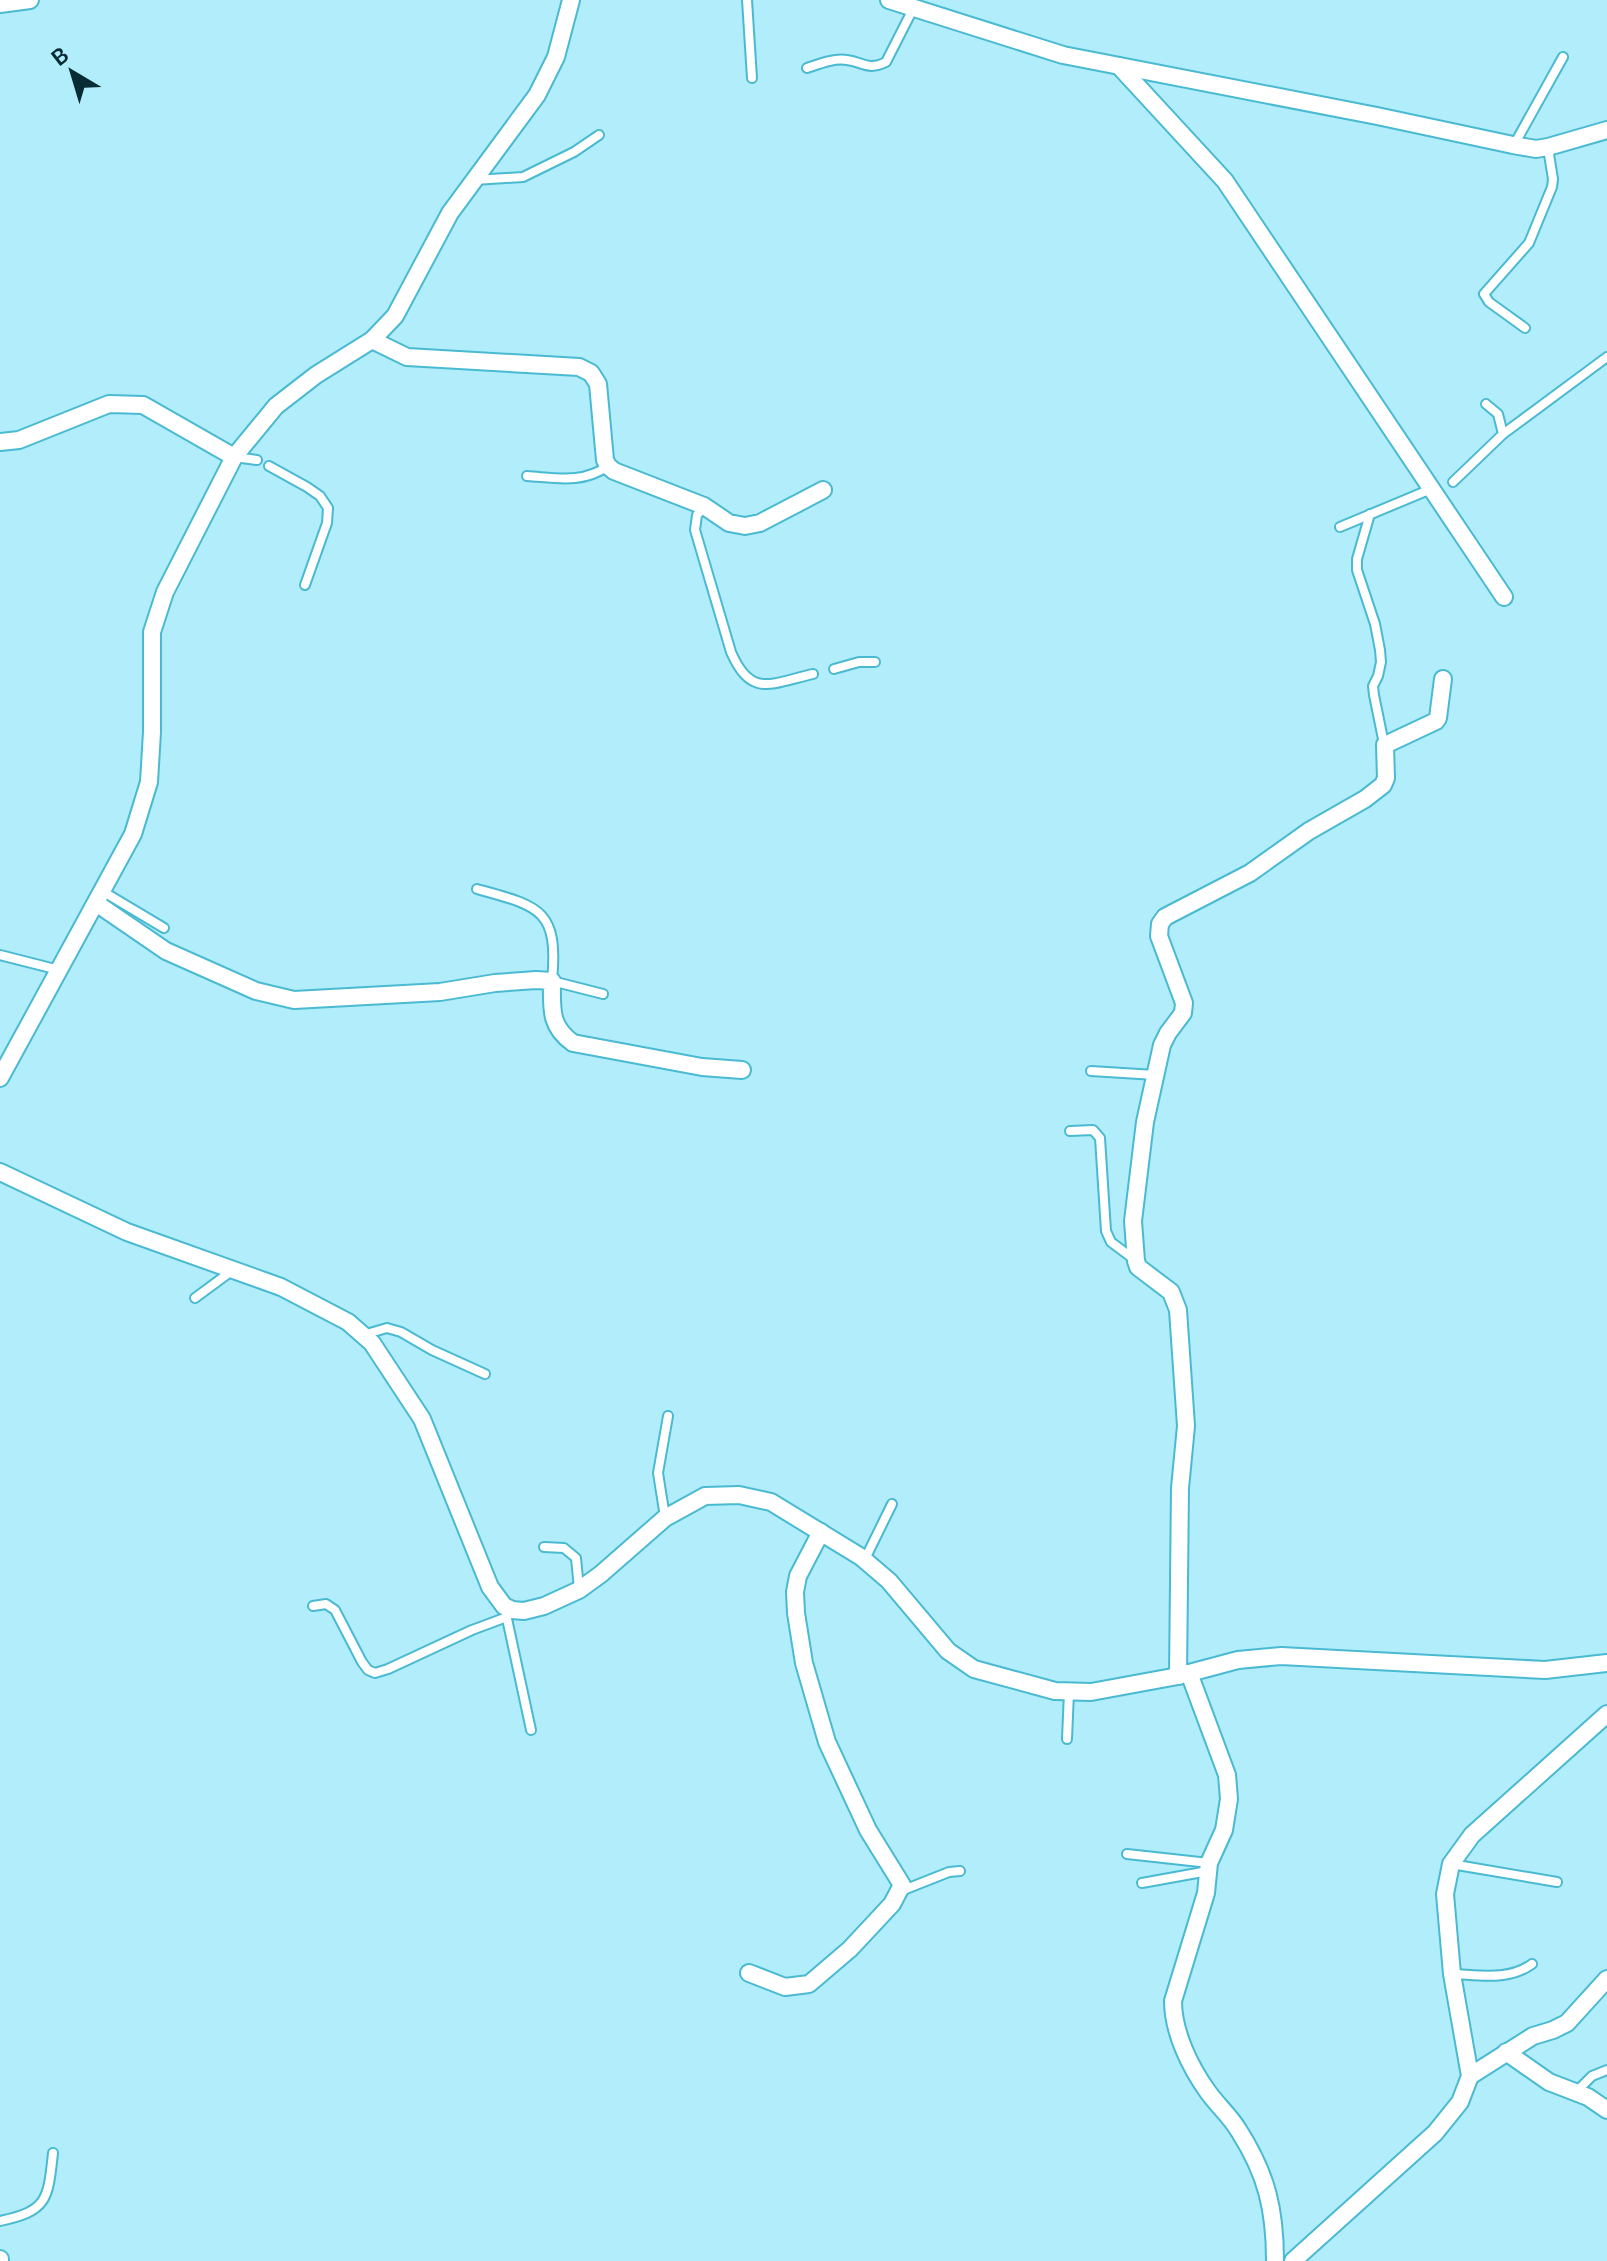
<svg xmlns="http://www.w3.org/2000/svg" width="1607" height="2261" viewBox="0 0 1607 2261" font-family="Lato,sans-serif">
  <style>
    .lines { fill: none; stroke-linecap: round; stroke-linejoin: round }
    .lane-casing { stroke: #49bad1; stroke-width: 12 }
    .street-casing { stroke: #49bad1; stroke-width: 20 }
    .lane { stroke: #fff; stroke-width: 8 }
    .street { stroke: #fff; stroke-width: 16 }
  </style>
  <rect width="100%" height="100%" fill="#b1edfa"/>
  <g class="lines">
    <defs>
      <g id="lane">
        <polyline points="747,0 752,78"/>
        <path d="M807,68C819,64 833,58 847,60C863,62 868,71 886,62L913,9"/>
        <polyline points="1514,145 1563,57"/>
        <polyline points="474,180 523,177 574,152 599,135"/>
        <polyline points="1525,328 1489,302 1484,294 1529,243 1552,187 1553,179 1548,148"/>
        <polyline points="1503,434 1607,357"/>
        <polyline points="234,457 257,460"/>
        <polyline points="269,466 307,487 320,496 328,508 327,523 305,585"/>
        <path d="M527,476C557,478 582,484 608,466"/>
        <polyline points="1453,482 1503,434 1498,414 1486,404"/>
        <path d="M704,507L697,515L695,530L731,652C751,699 772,683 813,674"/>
        <polyline points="1370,514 1357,559 1357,570 1375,624 1380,650 1381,662 1378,676 1373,686 1374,695 1384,744"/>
        <polyline points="1340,527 1431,489"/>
        <polyline points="834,669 859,662 875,662"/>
        <path d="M477,889C539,906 559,909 552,981L603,994"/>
        <polyline points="102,891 164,928"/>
        <polyline points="0,955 59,970"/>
        <polyline points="1091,1071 1155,1075"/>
        <polyline points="1070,1131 1093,1130 1100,1138 1106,1231 1111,1242 1135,1260"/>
        <polyline points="195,1298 233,1270"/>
        <polyline points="363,1335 387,1328 401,1332 432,1350 485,1374"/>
        <polyline points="665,1517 658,1473 668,1416"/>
        <polyline points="544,1547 564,1548 576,1558 579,1589"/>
        <polyline points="865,1559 892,1504"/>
        <polyline points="313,1606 326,1604 335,1610 362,1662 368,1670 375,1673 388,1669 472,1630 507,1617"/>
        <polyline points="506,1614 531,1730"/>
        <polyline points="1067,1739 1069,1692"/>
        <polyline points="1127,1854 1209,1863"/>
        <polyline points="1451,1864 1557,1882"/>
        <polyline points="1142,1883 1208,1871"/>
        <polyline points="901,1891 949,1872 960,1871"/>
        <path d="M1453,1974C1479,1975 1509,1981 1532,1964"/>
        <polyline points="1576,2092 1592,2076 1607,2070"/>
        <path d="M0,2221C48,2211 48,2199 53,2153"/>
      </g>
      <g id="street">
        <polyline points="889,0 1063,55 1377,116 1513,145 1536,149 1548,147 1607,130"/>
        <polyline points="0,4 30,0"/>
        <polyline points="1119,66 1225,181 1504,597"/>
        <polyline points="372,340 407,357 579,367 591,373 598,384 605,460 608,466 614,471 704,506 729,523 745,526 760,523 823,490"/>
        <polyline points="0,442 19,440 109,404 143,405 234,457"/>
        <path d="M96,903L166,951L256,991L294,1000L440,992L495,983L536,980L552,981C552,1008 549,1026 573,1043L702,1067L742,1070"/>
        <polyline points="0,1078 133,834 149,782 152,732 152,632 165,592 234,457 276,406 316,375 372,340 395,316 450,213 537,95 556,57 571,0"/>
        <polyline points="0,1172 127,1232 281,1287 348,1322 372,1343 422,1419 490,1587 504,1606 512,1610 524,1611 544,1606 579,1590 601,1574 665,1518 705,1496 739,1495 771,1502 861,1557 889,1581 948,1651 974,1669 1055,1691 1091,1692 1178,1676 1238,1660 1281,1656 1545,1670 1607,1663"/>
        <path d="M1189,1673L1227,1775L1229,1799L1224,1830L1209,1863L1206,1893L1173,2001C1173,2032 1190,2067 1208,2092C1218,2106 1231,2117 1239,2131C1267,2175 1275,2210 1275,2261"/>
        <polyline points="1178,1676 1180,1488 1186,1426 1178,1310 1171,1292 1138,1267 1136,1261 1133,1221 1145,1122 1162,1045 1168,1033 1183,1013 1184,1003 1159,936 1160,924 1165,917 1250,873 1309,831 1365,799 1383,785 1386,778 1385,745 1436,721 1438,718 1443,679"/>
        <polyline points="749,1973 785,1987 809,1984 850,1949 892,1904 902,1885 868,1830 827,1742 804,1663 796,1613 795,1592 798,1576 821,1532"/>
        <polyline points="1506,2052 1549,2082 1588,2097 1607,2110"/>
        <polyline points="1470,2076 1533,2036 1553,2030 1567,2023 1607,1979"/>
        <polyline points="0,2259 0,2261"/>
        <polyline points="1293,2261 1435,2133 1460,2102 1470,2076 1452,1974 1445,1894 1451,1864 1472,1835 1607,1714"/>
      </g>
    </defs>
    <use href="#lane" class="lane-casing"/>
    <use href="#street" class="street-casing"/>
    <use href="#lane" class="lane"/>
    <use href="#street" class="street"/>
  </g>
  <g transform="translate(72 72) rotate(322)" stroke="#b1edfa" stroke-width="6" paint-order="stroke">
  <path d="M0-6L14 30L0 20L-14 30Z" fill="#072c33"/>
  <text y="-12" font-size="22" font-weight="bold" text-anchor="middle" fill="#072c33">B</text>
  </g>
</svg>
